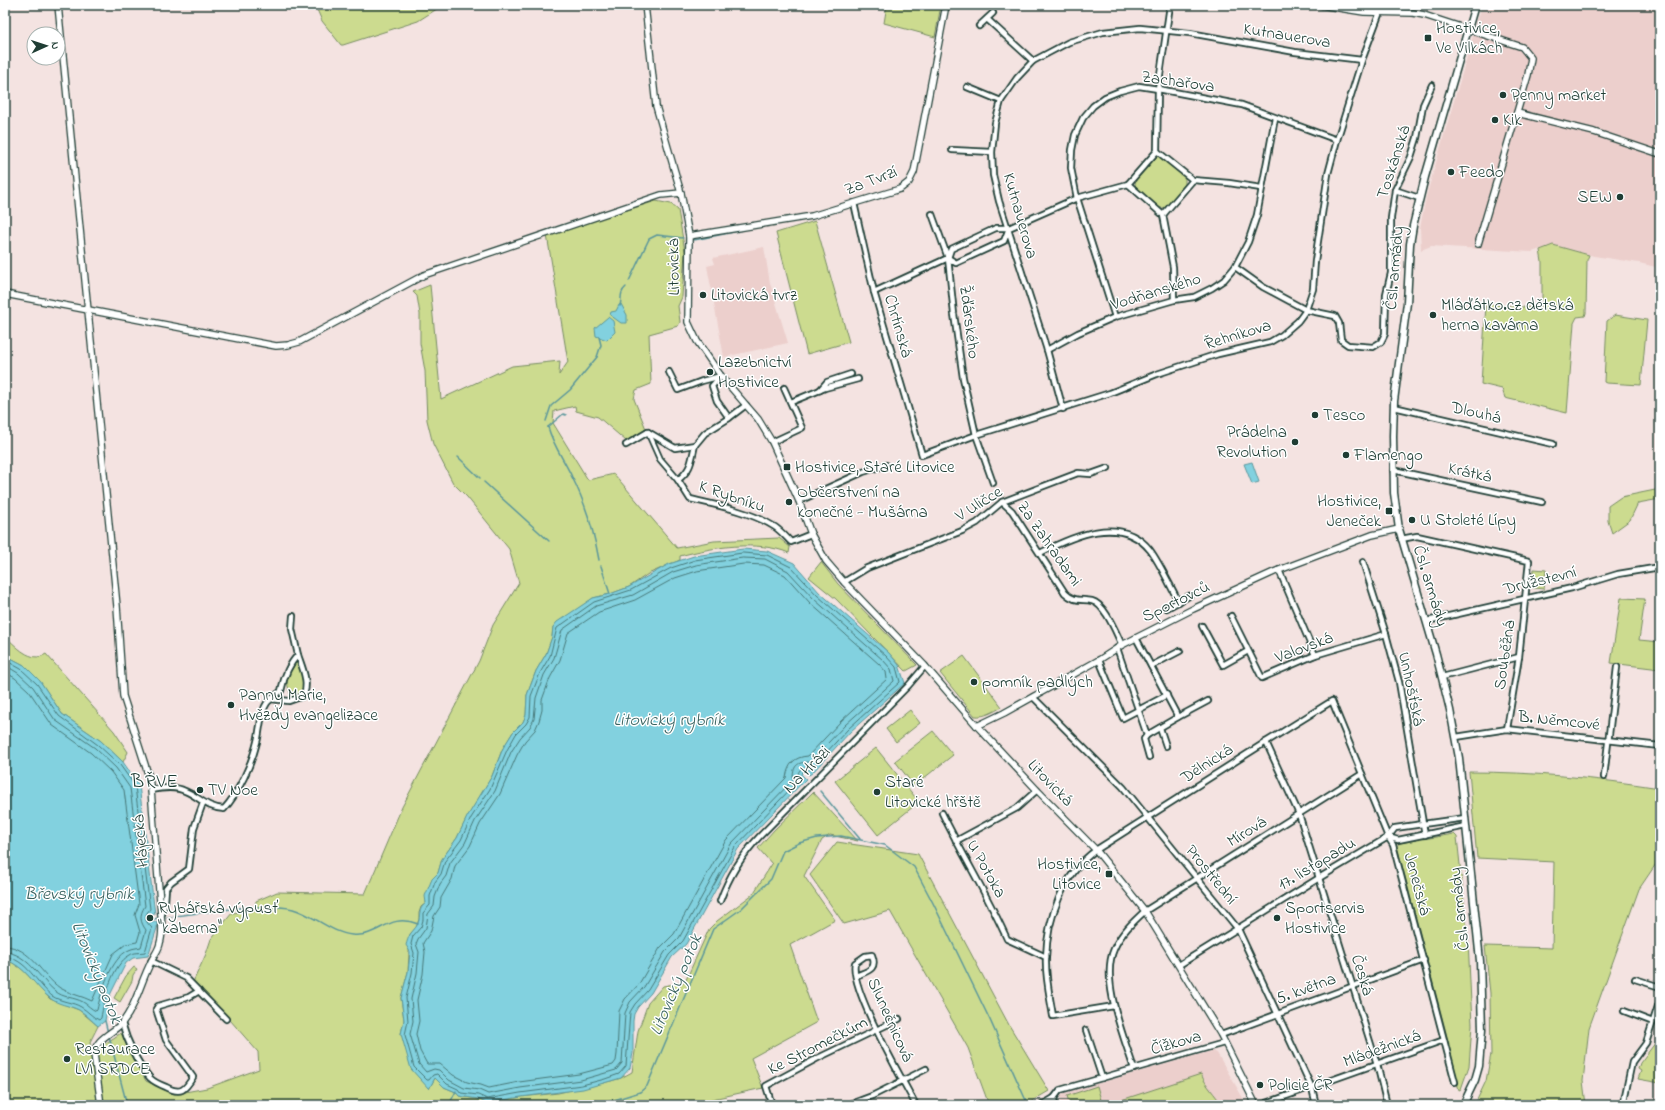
<svg xmlns="http://www.w3.org/2000/svg" width="1665" height="1110" viewBox="0 0 1665 1110" font-family="'Indie Flower',sans-serif">
  <style>
    .built { fill: #eccfcc }
    .green { fill: #ccdb8f; stroke: #768c62 }
    .water { fill: #82d1df; stroke: #5a969b }
    .lines { fill: none; stroke-linecap: round; stroke-linejoin: round }
    .shore { stroke: #477878; stroke-width: 1 }
    .stream { stroke: #5a969b; stroke-width: 1.5 }
    .minor-casing { stroke: #1f3d34; stroke-width: 8 }
    .tertiary-casing { stroke: #1f3d34; stroke-width: 8 }
    .secondary-casing { stroke: #1f3d34; stroke-width: 9 }
    .minor { stroke: #fff; stroke-width: 4.5 }
    .tertiary { stroke: #fff; stroke-width: 5.5 }
    .secondary { stroke: #fff; stroke-width: 6 }
    .poi-dot { fill: #1f3d34; stroke: #fff; stroke-width: 1.5 }
    .labels { text-anchor: middle; dominant-baseline: central; stroke-width: 3; stroke-linejoin: round; paint-order: stroke }
    .poi-label { font-size: 17px; fill: #1f3d34; stroke: #fff; text-anchor: start }
    .street-label { font-size: 17px; fill: #1f3d34; stroke: #fff }
    .water-label { font-size: 18px; font-style: italic; fill: #38625f; stroke: #fff }
    .quarter-label { font-size: 19px; letter-spacing: 1px; fill: #1f3d34; stroke: #fff }
  </style>
  <rect width="100%" height="100%" fill="#f4e3e1"/>
  <filter id="ink" filterUnits="userSpaceOnUse"><feTurbulence type="fractalNoise" baseFrequency=".025" numOctaves="2"/><feDisplacementMap in="SourceGraphic" scale="8" xChannelSelector="R" yChannelSelector="G"/><feConvolveMatrix kernelMatrix="1 2 1 2 8 2 1 2 1" color-interpolation-filters="sRGB"/></filter>
  <g filter="url(#ink)">
    <g class="built">
      <polygon points="1482,5 1660,5 1660,268 1639,263 1594,256 1553,245 1532,252 1431,246 1421,250 1420,228 1426,197"/>
      <polygon points="764,247 770,283 788,343 724,357 707,266 715,264 713,258"/>
      <polygon points="1212,1051 1217,1053 1247,1105 1061,1105 1060,1096 1065,1093"/>
    </g>
    <g class="green">
      <polygon points="315,5 443,5 418,21 343,45 341,45 322,21"/>
      <polygon points="887,5 941,5 935,37 884,23"/>
      <polygon points="1158,155 1161,156 1185,177 1185,184 1168,206 1163,208 1159,208 1136,187 1135,184 1136,180"/>
      <path d="M656,201L671,204L678,210L685,252L682,297L678,306L680,322L678,326L649,334L651,384L636,390L634,399L646,429L626,441L598,417L576,411L575,406L554,411L553,423L588,480L614,474L677,548L714,541L779,538L790,547L789,553C758,540 712,547 680,556V560L648,574L629,587L610,594L593,598L553,627L552,637L546,654L536,671L527,695L526,715L523,722L513,732L502,750L492,776L467,818L457,838L442,859L438,873L431,882L426,903L421,907L419,913V919L416,928L410,934L408,972L401,998L404,1020L401,1034L429,1089L435,1078L444,1087L456,1092L459,1096L478,1099L486,1103L521,1097L558,1093L611,1081L621,1078L632,1072L638,1031L648,1003L663,986L685,982L709,929L717,921L753,894L772,864L758,848L774,830L813,792L858,841L830,835L822,840L804,876L835,920L790,945L817,1022L751,1058L763,1088L685,1105H103L97,1054L100,1047L121,1033L146,1081L174,1094L207,1088L259,1069L258,1052L230,1020L193,982L206,954L211,939L232,913L255,910L256,901L277,892L365,894L402,807L479,661L493,625L519,583L509,549L467,497L453,483L433,444L427,420L425,371L420,343V314L417,296L413,292L430,285L441,399L512,366L560,361L559,375L568,362L547,235Z"/>
      <polygon points="815,221 849,342 807,354 776,233"/>
      <polygon points="1553,245 1589,255 1587,260 1586,313 1585,316 1577,317 1574,323 1567,413 1505,398 1502,389 1481,384 1486,304 1534,308 1540,307 1542,303 1542,262 1540,250"/>
      <polygon points="1615,315 1647,320 1641,385 1606,383 1604,382 1607,321"/>
      <polygon points="1660,489 1660,499 1638,503 1630,520 1612,533 1608,521 1608,506 1621,497"/>
      <polygon points="821,562 838,584 917,665 906,671 836,599 809,577"/>
      <polygon points="1534,569 1546,570 1544,589 1533,588"/>
      <polygon points="1621,598 1645,599 1639,640 1660,642 1660,669 1611,663"/>
      <path d="M5,636C16,646 31,664 46,654L114,731L128,752L123,762L101,741L62,714L40,681L24,665L5,655Z"/>
      <path d="M964,656L1002,707C993,712 985,717 975,716L940,673Z"/>
      <path d="M293,663H297C304,672 306,685 302,694L288,700L291,697C287,684 284,675 293,663Z"/>
      <polygon points="910,710 920,723 896,742 886,729"/>
      <polygon points="933,731 953,755 914,786 895,761"/>
      <polygon points="876,748 919,802 878,835 835,781"/>
      <path d="M1469,772C1535,772 1595,778 1660,788V858L1639,889L1589,1028L1583,1081L1586,1105H1483L1476,1102L1486,1081L1491,1054L1490,993L1485,946L1552,948L1554,862L1477,858Z"/>
      <polygon points="1454,834 1457,837 1468,939 1472,1025 1469,1066 1461,1089 1459,1090 1447,1045 1449,1044 1397,846 1399,843"/>
      <polygon points="837,842 918,854 1009,1025 1049,1091 1025,1105 989,1105 968,1048 890,911 844,924 810,875"/>
      <polygon points="5,960 10,961 23,970 50,999 79,1010 98,1026 90,1042 98,1105 5,1105"/>
      <polygon points="134,967 137,969 133,975 132,981 120,1002 114,998 126,976"/>
      <polygon points="1660,1028 1660,1083 1638,1079 1641,1071 1638,1069 1640,1063 1656,1042"/>
      <path d="M1201,1074C1206,1086 1215,1094 1222,1105H1106Z"/>
      <polygon points="1097,1086 1101,1100 1086,1105 1070,1105 1067,1096"/>
    </g>
    <g class="water">
      <polygon points="621,304 627,315 627,323 621,323 610,315 611,312 616,311 619,305"/>
      <polygon points="608,317 613,321 615,332 607,340 596,336 595,328"/>
      <polygon points="1252,462 1259,482 1252,484 1244,464"/>
      <path d="M743,549L767,551L794,563L819,592L889,653L899,665L905,683L851,731L812,773L809,775L804,771L801,774L806,779L738,849L686,944L672,957L651,993L638,1007L634,1014L633,1021V1053L630,1068L621,1078L583,1089L521,1097L486,1103L478,1099L459,1096L456,1092L444,1087L435,1078L429,1089L411,1069L401,1034L404,1020L401,998L408,972L410,952L406,945C407,942 408,937 411,933C414,929 418,926 419,920C420,913 419,908 426,903L425,896L432,879L438,873L442,859L457,838L467,817L492,776L503,748L513,732L523,722L526,715L527,695L536,671L546,654L552,637L553,627L557,622L593,598L610,594L629,587L669,564L694,556Z"/>
      <path d="M5,655L24,665L40,681L62,714L101,741L123,762L139,785L155,914L149,915L151,922H157V928L148,956L133,958L126,963L109,997L105,1021L98,1026C92,1021 86,1014 79,1010C69,1005 58,1005 50,998C35,987 25,965 5,960Z"/>
    </g>
    <g class="lines">
      <g class="shore">
        <path d="M743,553L767,555L791,567L817,595L886,656L896,667L900,682L848,729L811,769C805,769 801,765 798,774L799,780L735,847L683,941L669,955L648,990L635,1004L630,1012L626,1066L619,1074L605,1079L582,1085L520,1093L487,1099L478,1095L461,1093L458,1089L447,1084L437,1074L433,1075L429,1080H427L414,1067L405,1035L408,1021L406,998L412,973L414,953L411,944L413,936L421,927L423,920V913L430,905V896L435,882L441,874L445,861L461,840L471,818L490,789L507,750L516,734L526,724L530,717L531,696L540,673L550,656L557,628L594,602L631,590L671,568L695,560Z"/>
        <path d="M743,558L765,559L788,571L814,599L883,660L891,669L894,681L845,725L810,762C796,762 793,766 793,780L731,844L679,938L665,952L644,987L630,1002L625,1013L622,1063L616,1070L581,1080L520,1088L488,1094L479,1090L464,1088L449,1080L439,1070L434,1069L426,1072L419,1064L410,1034L413,1021L411,999L417,973L419,952L416,944L418,939L426,928L428,914L434,906L435,897L440,884L446,876L450,863L465,843L475,821L495,791L511,752L520,738L530,727L534,719L536,698L544,675L554,658L562,630L596,606L633,595L673,572L696,565Z"/>
        <path d="M744,564L764,565L785,575L810,603L879,664L886,672L887,679L841,721L808,756C794,757 788,764 786,778L726,840L674,934L660,948L639,984L625,999L619,1011L617,1054L616,1061L613,1065L579,1074L519,1082L489,1088L481,1085L467,1082L453,1075L440,1064H427L420,1051L416,1034L419,1021L417,1000L423,974L425,952L423,943L431,931L434,916L440,907L441,898L452,879L455,866L470,846L480,824L500,794L517,755L525,741L535,730L539,721L542,710V700L550,678L560,660L568,633L599,612L635,600L675,578L697,571Z"/>
        <path d="M5,660L21,669L37,684L59,716L98,745L120,765L135,786L150,909C143,917 145,921 152,928L145,952C140,953 134,952 130,955C112,964 104,1000 101,1018L99,1020C92,1017 88,1011 81,1007C73,1002 61,1002 52,996C37,984 26,958 5,957"/>
        <path d="M5,665L18,673L33,687L55,720L95,748L116,768L130,788L145,906C139,915 140,922 146,930L141,947C137,948 133,948 129,950C111,958 101,992 97,1010L96,1011C91,1009 88,1005 83,1002C74,997 63,998 55,991C39,978 27,953 5,952"/>
        <path d="M5,672L15,678L29,691L52,725L91,753L111,772L124,790L139,904L135,915L140,932L137,942L126,944L113,954L92,1001C82,996 70,994 60,988C41,975 31,947 5,946"/>
      </g>
      <g class="stream">
        <polyline points="694,240 744,230"/>
        <polyline points="629,281 649,239 657,235 683,238"/>
        <path d="M620,306C622,299 619,293 626,287"/>
        <polyline points="546,421 551,406 570,390 597,357 601,345 599,337"/>
        <path d="M548,427C553,445 564,460 572,477C585,502 594,532 599,560"/>
        <polyline points="548,427 563,414 566,415"/>
        <polyline points="458,457 480,478"/>
        <polyline points="484,482 549,541"/>
        <polyline points="601,566 610,594"/>
        <polyline points="820,791 860,839"/>
        <path d="M163,918C188,914 213,911 239,908C257,907 276,905 293,909C314,915 331,933 352,935C380,938 387,912 418,924"/>
        <polyline points="149,920 159,918"/>
        <polyline points="105,1021 108,1033"/>
        <polyline points="109,1036 127,1105"/>
        <polyline points="449,1105 456,1091"/>
        <polyline points="598,1105 640,1092 647,1086 713,929 741,909 771,879 783,851 799,843 817,838 841,836 885,845 914,867 933,903 990,1020 1028,1105"/>
        <polyline points="1654,1105 1660,1102"/>
      </g>
      <defs>
        <g id="minor">
          <polyline points="987,19 1033,61"/>
          <polyline points="979,26 993,13"/>
          <polyline points="967,87 1001,101"/>
          <polyline points="952,150 992,152"/>
          <polygon points="1157,151 1193,180 1163,215 1128,184"/>
          <polyline points="1157,151 1158,89 1170,5"/>
          <polyline points="1193,180 1229,183 1261,188"/>
          <polyline points="1395,190 1419,198"/>
          <polyline points="854,203 874,292 922,455 976,435 1110,393 1157,374 1218,354 1270,342 1282,335 1298,321 1306,310 1313,289 1315,261 1328,174 1337,140 1362,60 1380,12"/>
          <polyline points="932,214 948,258 954,314 963,378 976,435 993,483"/>
          <polyline points="1163,215 1173,267 1174,300"/>
          <polyline points="948,258 956,263 1004,241 1009,228"/>
          <polyline points="1235,267 1263,287 1306,310 1335,316 1339,323 1341,340 1348,345 1373,347 1381,342 1385,334 1386,294 1391,273 1391,218 1395,190 1411,157 1417,138 1423,105 1432,85"/>
          <polyline points="874,292 948,258 951,249 996,228 1009,228 1077,198 1128,184"/>
          <polyline points="1115,317 1077,198 1071,168 1072,150 1075,135 1083,118 1093,106 1105,97 1120,91 1139,86 1158,89 1242,105 1337,140"/>
          <polyline points="1047,350 1078,333 1115,317 1174,300 1194,297 1212,288 1224,280 1235,267 1248,242 1257,215 1275,118"/>
          <polyline points="669,372 678,390 702,381 721,376"/>
          <polyline points="721,376 712,386 717,401 729,418 746,405"/>
          <polyline points="820,390 827,382 851,374"/>
          <polyline points="791,402 825,388 858,379"/>
          <polyline points="1394,407 1553,444"/>
          <polyline points="1063,409 1047,350 999,201 993,175 992,152 995,123 1001,101 1017,78 1033,61 1069,42 1103,32 1140,28 1190,33 1295,52 1362,60"/>
          <path d="M648,432L660,459L678,480L690,499C716,505 752,512 775,527C781,531 786,537 791,542L811,534"/>
          <polyline points="772,442 802,428 784,388"/>
          <polyline points="626,445 648,432 675,448 695,445 705,433 729,418"/>
          <polyline points="1393,470 1542,502"/>
          <path d="M678,480C692,469 691,461 695,445"/>
          <polyline points="799,501 863,472 886,465"/>
          <path d="M1002,502L1012,511L1065,593C1074,602 1081,599 1092,601C1105,604 1116,633 1122,645"/>
          <polyline points="1401,539 1417,536 1529,561 1519,657 1507,729"/>
          <path d="M1040,553C1073,536 1121,514 1150,550C1161,565 1170,586 1179,602"/>
          <polyline points="1363,562 1386,634 1399,682 1425,835"/>
          <polyline points="1279,570 1315,655"/>
          <polyline points="844,582 867,568 962,531 977,523 1002,502 1078,473 1091,474 1108,468"/>
          <polyline points="1167,608 1189,596"/>
          <polyline points="1231,616 1262,678 1315,655 1386,634"/>
          <polyline points="1427,621 1572,588 1618,574 1660,567"/>
          <polyline points="1202,626 1223,665 1248,651"/>
          <polyline points="1136,638 1178,717"/>
          <polyline points="1117,648 1147,735"/>
          <polyline points="1099,660 1123,718 1167,695"/>
          <polyline points="1151,666 1180,651"/>
          <polyline points="1442,677 1519,657"/>
          <polyline points="1033,697 1123,787 1238,929 1312,1088 1316,1105"/>
          <path d="M271,699L289,701L303,696C310,684 302,667 298,655"/>
          <polyline points="1160,728 1166,746"/>
          <polyline points="1456,737 1507,729 1660,746"/>
          <polyline points="1266,742 1299,814 1377,1064 1387,1105"/>
          <polyline points="1149,757 1144,739 1147,735 1178,717 1208,701"/>
          <polyline points="1604,777 1617,667"/>
          <path d="M151,790C162,788 175,786 185,791C200,797 206,808 224,809C238,794 252,763 257,742C260,732 260,712 267,703C270,699 277,695 281,691C284,677 288,665 298,655L292,629L293,616"/>
          <path d="M942,813C963,856 988,896 1007,939L1046,957"/>
          <polyline points="1388,837 1398,840 1466,826"/>
          <polyline points="956,841 1017,808 1037,790"/>
          <path d="M720,901C729,876 742,855 760,836L908,686L925,666"/>
          <polyline points="162,914 165,902 166,888 171,882 189,869 194,828 203,803"/>
          <polyline points="151,961 186,978 226,1019"/>
          <polyline points="1179,965 1319,878 1388,837 1395,828 1465,818"/>
          <path d="M856,976C867,971 878,970 872,955L865,956L855,963C849,987 902,1079 916,1105"/>
          <polyline points="1635,979 1660,987"/>
          <path d="M1114,1006L1053,1016C1050,997 1045,977 1046,958C1047,918 1063,874 1096,850L1266,742L1332,701L1388,837L1393,845L1455,1082"/>
          <polyline points="1624,1011 1653,1022"/>
          <path d="M122,1023C127,1041 137,1063 150,1078C154,1082 161,1085 166,1087C181,1095 185,1090 193,1077L166,1040L156,1009L158,1006L189,997L199,991"/>
          <polyline points="1086,1030 1102,1078"/>
          <polyline points="1221,1035 1424,960"/>
          <path d="M1134,1069C1124,1037 1100,980 1114,949C1121,933 1133,922 1145,911L1362,774"/>
          <polyline points="772,1105 766,1086 818,1058 899,1019"/>
          <polyline points="848,1105 872,1096 926,1069"/>
          <polyline points="1042,1105 1054,1098"/>
          <polyline points="1055,1105 1054,1098 1060,1090 1224,1043"/>
          <polyline points="1261,1105 1444,1040"/>
          <polyline points="1623,1105 1632,1062 1646,1043 1660,1000"/>
        </g>
        <g id="tertiary">
          <path d="M58,5L117,606L123,696L148,774L151,790L161,915C162,924 163,934 160,943C159,950 154,955 151,962C141,981 136,1006 122,1023C112,1034 96,1038 94,1054L101,1105"/>
          <polyline points="645,5 656,106 681,193 689,236 688,322 697,341 721,376 758,419 772,442 799,501 811,534 826,561 844,582 925,666 977,726 1037,790 1096,850 1145,911 1221,1035 1256,1105"/>
          <polyline points="1320,5 1364,12 1413,13 1424,15 1522,47 1531,58 1528,75 1478,244"/>
          <polyline points="1517,113 1594,132 1660,154"/>
          <polyline points="689,236 812,216 900,189 909,182 914,172 946,5"/>
          <polyline points="5,294 276,346 288,345 299,342 424,275 661,195 681,193"/>
          <polyline points="977,726 1004,713 1099,660 1122,645 1193,609 1274,572 1372,535 1399,529"/>
        </g>
        <polyline id="secondary" points="1463,1105 1475,1080 1479,1066 1482,1030 1480,961 1459,758 1450,710 1436,654 1399,529 1394,493 1393,436 1394,401 1407,303 1410,244 1413,226 1425,177 1475,5"/>
      </defs>
      <use href="#minor" class="minor-casing"/>
      <use href="#tertiary" class="tertiary-casing"/>
      <use href="#secondary" class="secondary-casing"/>
      <use href="#minor" class="minor"/>
      <use href="#tertiary" class="tertiary"/>
      <use href="#secondary" class="secondary"/>
    </g>
  </g>
  <g class="poi-dot">
    <rect x="1424" y="34" width="8" height="8" rx="2"/>
    <circle cx="1503" cy="95" r="4"/>
    <circle cx="1495" cy="120" r="4"/>
    <circle cx="1451" cy="172" r="4"/>
    <circle cx="1620" cy="197" r="4"/>
    <circle cx="703" cy="295" r="4"/>
    <circle cx="1433" cy="315" r="4"/>
    <circle cx="710" cy="372" r="4"/>
    <circle cx="1315" cy="415" r="4"/>
    <circle cx="1295" cy="442" r="4"/>
    <circle cx="1346" cy="455" r="4"/>
    <rect x="783" y="463" width="8" height="8" rx="2"/>
    <circle cx="789" cy="502" r="4"/>
    <rect x="1385" y="507" width="8" height="8" rx="2"/>
    <circle cx="1412" cy="520" r="4"/>
    <circle cx="974" cy="682" r="4"/>
    <circle cx="231" cy="705" r="4"/>
    <circle cx="200" cy="790" r="4"/>
    <circle cx="877" cy="792" r="4"/>
    <rect x="1105" y="870" width="8" height="8" rx="2"/>
    <circle cx="150" cy="918" r="4"/>
    <circle cx="1277" cy="918" r="4"/>
    <circle cx="67" cy="1059" r="4"/>
    <circle cx="1260" cy="1085" r="4"/>
  </g>
  <g class="labels">
    <g class="poi-label">
      <text x="1436" y="28">Hostivice,<tspan x="1436" dy="20">Ve Vilkách</tspan></text>
      <text x="1511" y="95">Penny market</text>
      <text x="1503" y="120">Kik</text>
      <text x="1459" y="172">Feedo</text>
      <text x="1612" y="197" text-anchor="end">SEW</text>
      <text x="711" y="295">Litovická tvrz</text>
      <text x="1441" y="305">Mláďátko.cz dětská<tspan x="1441" dy="20">herna kavárna</tspan></text>
      <text x="718" y="362">Lazebnictví<tspan x="718" dy="20">Hostivice</tspan></text>
      <text x="1323" y="415">Tesco</text>
      <text x="1287" y="432" text-anchor="end">Prádelna<tspan x="1287" dy="20">Revolution</tspan></text>
      <text x="1354" y="455">Flamengo</text>
      <text x="795" y="467">Hostivice, Staré Litovice</text>
      <text x="797" y="492">Občerstvení na<tspan x="797" dy="20">konečné - Mušárna</tspan></text>
      <text x="1381" y="501" text-anchor="end">Hostivice,<tspan x="1381" dy="20">Jeneček</tspan></text>
      <text x="1420" y="520">U Stoleté Lípy</text>
      <text x="982" y="682">pomník padlých</text>
      <text x="239" y="695">Panny Marie,<tspan x="239" dy="20">Hvězdy evangelizace</tspan></text>
      <text x="885" y="782">Staré<tspan x="885" dy="20">Litovické hřště</tspan></text>
      <text x="208" y="790">TV Noe</text>
      <text x="1101" y="864" text-anchor="end">Hostivice,<tspan x="1101" dy="20">Litovice</tspan></text>
      <text x="158" y="908">Rybářská výpusť<tspan x="158" dy="20">"kaberna"</tspan></text>
      <text x="1285" y="908">Sportservis<tspan x="1285" dy="20">Hostivice</tspan></text>
      <text x="75" y="1049">Restaurace<tspan x="75" dy="20">LVÍ SRDCE</tspan></text>
      <text x="1268" y="1085">Policie ČR</text>
    </g>
    <g class="street-label">
      <text transform="translate(1287 36) rotate(9)">Kutnauerova</text>
      <text transform="translate(1178 82) rotate(8)">Zachařova</text>
      <text transform="translate(1394 162) rotate(-72)">Toskánská</text>
      <text transform="translate(871 181) rotate(-21)">Za Tvrzí</text>
      <text transform="translate(1020 216) rotate(74)">Kutnauerova</text>
      <text transform="translate(674 267) rotate(-91)">Litovická</text>
      <text transform="translate(1395 268) rotate(-85)">Čsl. armády</text>
      <text transform="translate(1156 292) rotate(-17)">Vodňanského</text>
      <text transform="translate(969 322) rotate(83)">Žďárského</text>
      <text transform="translate(898 326) rotate(74)">Chrtínská</text>
      <text transform="translate(1238 335) rotate(-17)">Řehníkova</text>
      <text transform="translate(1476 413) rotate(13)">Dlouhá</text>
      <text transform="translate(1470 473) rotate(12)">Krátká</text>
      <text transform="translate(732 497) rotate(19)">K Rybníku</text>
      <text transform="translate(979 504) rotate(-32)">V Uličce</text>
      <text transform="translate(1049 544) rotate(55)">Za Zahradami</text>
      <text transform="translate(1540 581) rotate(-14)">Družstevní</text>
      <text transform="translate(1430 586) rotate(73)">Čsl. armády</text>
      <text transform="translate(1176 602) rotate(-26)">Sportovců</text>
      <text transform="translate(1304 648) rotate(-21)">Valovská</text>
      <text transform="translate(1505 655) rotate(-82)">Souběžná</text>
      <text transform="translate(1411 689) rotate(78)">Unhošťská</text>
      <text transform="translate(1559 721) rotate(6)">B. Němcové</text>
      <text transform="translate(1207 764) rotate(-33)">Dělnická</text>
      <text transform="translate(807 770) rotate(-45)">Na Hrázi</text>
      <text transform="translate(1050 783) rotate(46)">Litovická</text>
      <text transform="translate(1247 832) rotate(-32)">Mírová</text>
      <text transform="translate(141 841) rotate(-95)">Hájecká</text>
      <text transform="translate(1317 864) rotate(-31)">17. listopadu</text>
      <text transform="translate(986 869) rotate(61)">U Potoka</text>
      <text transform="translate(1211 875) rotate(51)">Prostřední</text>
      <text transform="translate(1417 884) rotate(75)">Jenečská</text>
      <text transform="translate(1460 909) rotate(-96)">Čsl. armády</text>
      <text transform="translate(1362 975) rotate(73)">Česká</text>
      <text transform="translate(1306 989) rotate(-20)">5. května</text>
      <text transform="translate(890 1020) rotate(66)">Slunečnicová</text>
      <text transform="translate(1176 1043) rotate(-16)">Čížkova</text>
      <text transform="translate(818 1046) rotate(-27)">Ke Stromečkům</text>
      <text transform="translate(1382 1049) rotate(-20)">Mládežnická</text>
    </g>
    <g class="water-label">
      <text x="669" y="721">Litovický rybník</text>
      <text x="79" y="895">Břevský rybník</text>
      <text transform="translate(96 973) rotate(68)">Litovický potok</text>
      <text transform="translate(677 985) rotate(-67)">Litovický potok</text>
    </g>
    <g class="quarter-label">
      <text x="155" y="782">BŘVE</text>
    </g>
  </g>
  <rect width="1665" height="1110" fill="none" stroke="#fff" stroke-width="20"/>
  <rect x="10" y="10" width="1645" height="1090" fill="none" stroke="#1f3d34" stroke-width="1.5" filter="url(#ink)"/>
  <g transform="translate(46 46) rotate(87)"><circle r="19" fill="#ffffff" stroke="#a5b1ae"/>
  <path d="M0-3L7 15L0 10L-7 15Z" fill="#1f3d34"/>
  <text y="-6" font-size="11" font-weight="bold" text-anchor="middle" fill="#1f3d34">N</text>
  </g>
</svg>
